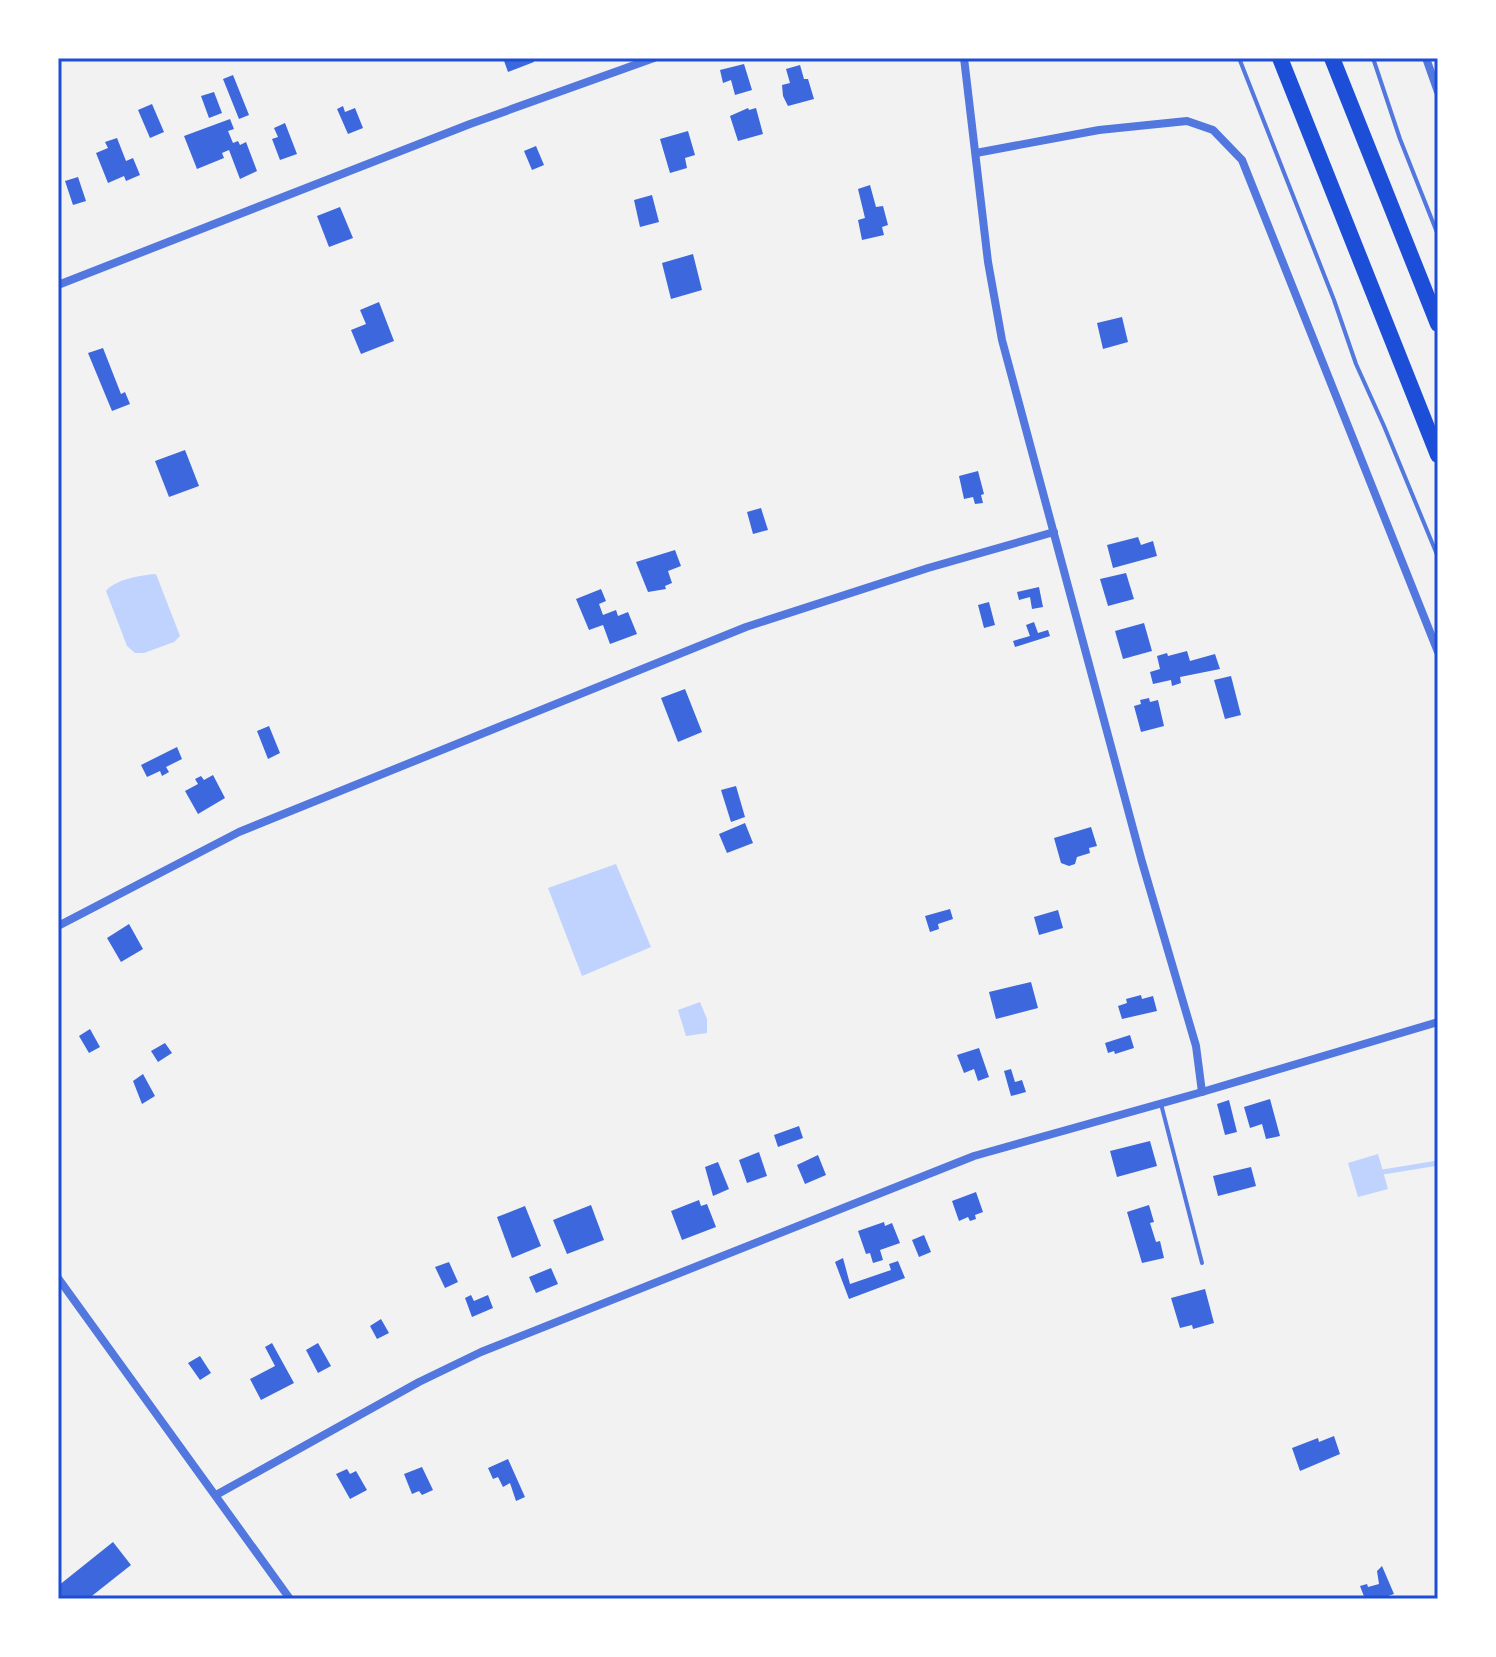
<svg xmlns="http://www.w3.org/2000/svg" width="1496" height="1657" viewBox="0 0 1496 1657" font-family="'Public Sans',sans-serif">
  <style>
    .water { fill: #bfd3fe }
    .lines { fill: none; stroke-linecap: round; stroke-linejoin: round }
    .stream { stroke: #bfd3fe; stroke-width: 5 }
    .building { fill: #3d67dc }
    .service { stroke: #5277de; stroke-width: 4 }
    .minor { stroke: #5277de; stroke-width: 8 }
    .motorway { stroke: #1d4ed8; stroke-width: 16 }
    .neatline { fill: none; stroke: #1d4ed8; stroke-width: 3 }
  </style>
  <rect width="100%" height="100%" fill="#f2f2f2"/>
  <g class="water">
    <path d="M156,574L180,636L174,642L144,653H135L127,646L106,591C116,579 141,575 156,574Z"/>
    <polygon points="616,864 651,947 582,976 548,888"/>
    <polygon points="700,1002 707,1019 707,1033 686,1036 678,1010"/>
    <polygon points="1378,1154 1388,1189 1358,1197 1348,1163"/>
  </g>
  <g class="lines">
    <polyline class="stream" points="1383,1172 1438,1163"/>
  </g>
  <g class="building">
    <polygon points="503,58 532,58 534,62 508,72"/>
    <polygon points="744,64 752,90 735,95 731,80 723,83 720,70"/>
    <polygon points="800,65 804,79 808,79 814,99 788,106 783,96 782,85 790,83 786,69"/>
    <polygon points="233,75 249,115 239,119 223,79"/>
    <polygon points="214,92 222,113 209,118 201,96"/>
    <polygon points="152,104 164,132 150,138 138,110"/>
    <polygon points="343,106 345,112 355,108 363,128 348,134 337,109"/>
    <polygon points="748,108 749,110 756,108 763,134 738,141 730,116"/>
    <polygon points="230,119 234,129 228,131 233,143 238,141 240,145 246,142 257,171 240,179 229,150 222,153 224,158 197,169 184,136"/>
    <polygon points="285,123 297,154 280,160 272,139 278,137 274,128"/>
    <polygon points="688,131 695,155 685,158 687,168 670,173 660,139"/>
    <polygon points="117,138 126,161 133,158 140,175 126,181 124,176 108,183 96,153 108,148 105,142"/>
    <polygon points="536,146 544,165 532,170 524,151"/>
    <polygon points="78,177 86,201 73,205 65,181"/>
    <polygon points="870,185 876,207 883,206 888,225 882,227 884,235 862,240 858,220 865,218 858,189"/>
    <polygon points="652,195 659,222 640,227 634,200"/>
    <polygon points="340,207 353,238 329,247 317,216"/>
    <polygon points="693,254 702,290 671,299 662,263"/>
    <polygon points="379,302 394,341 361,354 351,330 366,324 360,310"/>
    <polygon points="1122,317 1128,342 1103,349 1097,323"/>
    <polygon points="103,348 121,394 125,392 130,404 112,411 88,353"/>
    <polygon points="185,450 199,486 169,497 155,461"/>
    <polygon points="978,471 984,494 981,495 983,503 975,504 973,497 964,499 959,476"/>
    <polygon points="761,508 768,530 753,534 747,512"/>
    <polygon points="1138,537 1141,545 1153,541 1157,556 1113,568 1107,545"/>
    <polygon points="675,550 681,566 668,571 672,583 665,586 666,589 648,592 636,562"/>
    <polygon points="1126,573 1134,599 1108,606 1100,579"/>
    <polygon points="1039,587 1043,607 1032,609 1030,597 1019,600 1017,592"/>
    <polygon points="601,589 606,601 599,604 603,615 616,610 618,616 628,612 637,634 610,644 603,625 589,630 576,599"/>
    <polygon points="989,602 995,625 984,628 978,605"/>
    <polygon points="1034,622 1038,633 1048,630 1050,636 1015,647 1013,641 1030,636 1026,625"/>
    <polygon points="1144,623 1152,651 1123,659 1115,631"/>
    <polygon points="1187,651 1190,661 1215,654 1220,669 1180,677 1181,683 1172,686 1171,680 1153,684 1150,672 1160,669 1157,656 1167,653 1168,656"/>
    <polygon points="1231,676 1241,715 1225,719 1214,680"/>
    <polygon points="685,689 702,732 678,742 661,698"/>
    <polygon points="1149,698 1150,702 1158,700 1164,726 1141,732 1134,706 1141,704 1140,700"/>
    <polygon points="269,726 280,753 268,759 257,731"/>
    <polygon points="177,747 182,759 166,767 169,772 162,776 160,771 147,777 141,765"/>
    <polygon points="213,775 225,798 198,814 185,791 198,784 195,779 201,776 204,780"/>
    <polygon points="736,786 745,817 731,822 721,790"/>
    <polygon points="745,823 753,843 727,853 719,834"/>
    <polygon points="1091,827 1097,846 1089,848 1090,853 1077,857 1075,864 1069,866 1061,863 1054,838"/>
    <polygon points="950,909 953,919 938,924 939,929 930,932 925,916"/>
    <polygon points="1058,910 1063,928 1039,935 1034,917"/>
    <polygon points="129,924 143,949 121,962 107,938"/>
    <polygon points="1031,982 1038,1008 996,1019 989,992"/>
    <polygon points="1141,995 1142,999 1153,996 1157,1011 1122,1019 1118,1006 1127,1003 1126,999"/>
    <polygon points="90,1029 100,1047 89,1053 79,1036"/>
    <polygon points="1130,1035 1134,1048 1115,1054 1114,1051 1108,1053 1105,1043"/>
    <polygon points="165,1043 172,1053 158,1062 151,1051"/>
    <polygon points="979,1048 989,1077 978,1081 974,1069 964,1073 957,1055"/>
    <polygon points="1011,1069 1015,1082 1022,1080 1026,1092 1011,1096 1004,1071"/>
    <polygon points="143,1074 155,1096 142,1104 133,1081"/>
    <polygon points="1270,1099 1280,1136 1266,1139 1262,1124 1250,1128 1244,1107"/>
    <polygon points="1229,1100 1237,1132 1225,1135 1217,1104"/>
    <polygon points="799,1126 803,1138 778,1147 774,1135"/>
    <polygon points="1150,1141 1157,1166 1117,1177 1110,1151"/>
    <polygon points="759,1152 767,1176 747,1183 739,1160"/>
    <polygon points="818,1155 826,1175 805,1184 797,1165"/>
    <polygon points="718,1162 729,1189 713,1196 705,1167"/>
    <polygon points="1251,1167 1256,1186 1218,1196 1213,1176"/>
    <polygon points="976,1192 983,1212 975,1215 976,1219 970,1221 968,1217 959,1221 952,1201"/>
    <polygon points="699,1200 701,1206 707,1204 716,1227 682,1240 671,1211"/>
    <polygon points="591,1205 604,1240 567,1254 553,1220"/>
    <polygon points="1149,1205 1154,1222 1150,1223 1156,1242 1160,1241 1164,1258 1142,1263 1127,1212"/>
    <polygon points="525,1206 541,1246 512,1258 497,1217"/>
    <polygon points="884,1222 885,1226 892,1223 900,1243 880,1250 883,1260 873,1263 870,1253 866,1254 858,1231"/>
    <polygon points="924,1235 931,1252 919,1257 912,1240"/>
    <polygon points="843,1258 850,1284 891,1270 889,1264 898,1261 905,1278 849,1299 835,1262"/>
    <polygon points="449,1262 458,1282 445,1288 435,1267"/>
    <polygon points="551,1268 558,1284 536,1293 529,1277"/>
    <polygon points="1205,1289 1214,1323 1193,1329 1192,1325 1180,1328 1171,1298"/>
    <polygon points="471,1295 474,1301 488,1295 493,1308 472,1317 465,1298"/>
    <polygon points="381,1319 389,1333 377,1339 370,1326"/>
    <polygon points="272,1343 294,1383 261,1400 250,1379 275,1366 265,1347"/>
    <polygon points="318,1343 331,1366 318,1373 306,1350"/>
    <polygon points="200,1356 211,1373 200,1380 188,1363"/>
    <polygon points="1334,1436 1340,1454 1300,1471 1292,1448 1318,1438 1319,1442"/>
    <polygon points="508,1459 525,1497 516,1501 510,1483 503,1487 498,1477 493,1479 488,1468"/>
    <polygon points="422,1467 433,1490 422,1495 419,1491 412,1494 404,1474"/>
    <polygon points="347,1469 350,1474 356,1471 367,1490 350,1499 336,1474"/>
    <polygon points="113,1542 131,1565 88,1599 58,1599 58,1586"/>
    <polygon points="1382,1566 1394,1594 1379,1599 1365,1599 1360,1586 1367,1584 1368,1587 1379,1584 1377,1571"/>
  </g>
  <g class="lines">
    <g class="service">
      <polyline points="1239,58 1334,300 1356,364 1384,426 1438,557"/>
      <polyline points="1373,58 1400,139 1438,235"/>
      <polyline points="1161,1104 1202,1263"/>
    </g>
    <g class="minor">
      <polyline points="964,58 988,262 1002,340 1142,862 1196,1046 1202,1092"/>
      <polyline points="1426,58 1438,92"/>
      <polyline points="976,153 1099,130 1187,121 1213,130 1242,160 1438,652"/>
      <polyline points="58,285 470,124 654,58"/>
      <polyline points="58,926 239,832 746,627 928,568 1054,532"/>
      <polyline points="58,1278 290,1599"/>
      <polyline points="216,1495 419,1382 481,1352 974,1156 1202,1092 1438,1022"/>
    </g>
    <g class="motorway">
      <polyline points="1280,58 1438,455"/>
      <polyline points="1332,58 1438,324"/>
    </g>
  </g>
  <rect width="1496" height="1657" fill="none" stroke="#ffffff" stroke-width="120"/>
  <rect x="60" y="60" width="1376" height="1537" class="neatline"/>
</svg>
